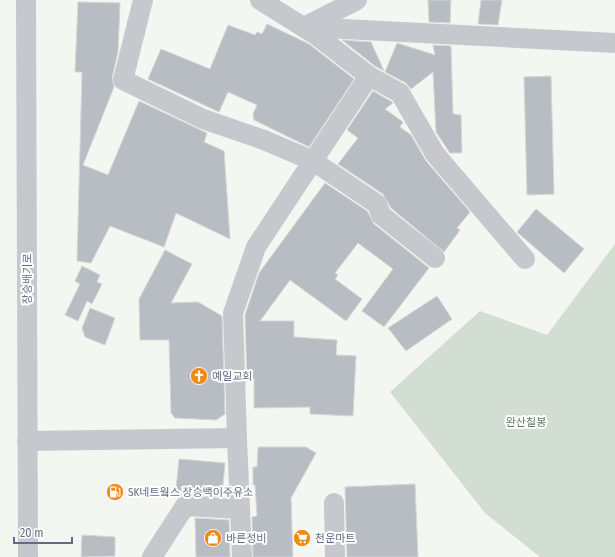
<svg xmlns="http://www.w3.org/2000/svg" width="615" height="557" viewBox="0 0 615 557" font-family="'Fira Sans Condensed','Noto Sans KR',sans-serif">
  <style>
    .green { fill: #d3ded2 }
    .building { fill: #b8bcc3; stroke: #d6d7d4 }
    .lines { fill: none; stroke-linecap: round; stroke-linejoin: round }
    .minor { stroke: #c7c8cd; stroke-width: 20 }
    .labels { text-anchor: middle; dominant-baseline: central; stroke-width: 4; stroke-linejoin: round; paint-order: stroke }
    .street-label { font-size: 11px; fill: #626b85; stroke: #fff }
    .poi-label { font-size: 11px; fill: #626b85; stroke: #fff; text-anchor: start }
    .park-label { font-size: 11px; fill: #617c63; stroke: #fff }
  </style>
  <rect width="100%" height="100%" fill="#f4f6f1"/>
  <polygon class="green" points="615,244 615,557 540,557 485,513 390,392 480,311 547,335"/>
  <g class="building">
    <polygon points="428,0 451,0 450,23 429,22"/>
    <polygon points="481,0 502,0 498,25 478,24"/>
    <polygon points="78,2 120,3 118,52 112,78 114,87 83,165 108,175 139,101 207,133 204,142 224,151 230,239 176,213 164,247 110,226 91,263 77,261 82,72 75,72"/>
    <polygon points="267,24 309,44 354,79 309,147 254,120 253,114 257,105 228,92 219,112 148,79 161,49 210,69 228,25 255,35 257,32 262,34"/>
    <polygon points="342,40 371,42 384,71 375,66"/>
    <polygon points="397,43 435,55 433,45 451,46 453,114 461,115 462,153 450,153 436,132 433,72 411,89 406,83 385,72"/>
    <polygon points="551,76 554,194 527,195 524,77"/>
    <polygon points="373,91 392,102 393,103 385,109 403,122 400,127 411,135 426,161 470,212 457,228 460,230 444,252 391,208 383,194 338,164 358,138 347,130"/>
    <polygon points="325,183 367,211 374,224 429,268 384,327 362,311 393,269 358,243 335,273 338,275 335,279 362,299 346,321 290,280 260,321 294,321 294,337 337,340 336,355 356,356 353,416 310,414 310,407 254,408 254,379 247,379 245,315 259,273"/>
    <polygon points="536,209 584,249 564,273 517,232"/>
    <polygon points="165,250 192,264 171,303 198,302 222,316 225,414 216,420 175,418 171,413 169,340 140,340 139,299"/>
    <polygon points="82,266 100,275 97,282 102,284 92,304 87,301 78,321 65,315 80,284 75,281"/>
    <polygon points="437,296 452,319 406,351 388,328"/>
    <polygon points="90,308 115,318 105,345 85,337 82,328"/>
    <polygon points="258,447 306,447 316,453 291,498 293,557 253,557 252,517 257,516 255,485 253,485 253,467 257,467"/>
    <polygon points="179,459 225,463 222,497 181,495 176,489"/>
    <polygon points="415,484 418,557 347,557 345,487"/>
    <polygon points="195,518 229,520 230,557 196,557"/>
    <polygon points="82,535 115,537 115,556 81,557"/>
  </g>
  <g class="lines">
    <g class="minor">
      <polyline points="26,0 28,557"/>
      <polyline points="143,0 123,80 203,119 264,140 313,161 377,204 381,215 435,258"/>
      <polyline points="260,0 316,35 369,76 400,93 435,154 525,259"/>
      <polyline points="357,0 304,27 615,43"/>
      <polyline points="237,438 233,313 256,247 369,76"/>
      <polyline points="27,441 237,438 242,557"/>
      <polyline points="334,503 335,557"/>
      <polyline points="152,557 185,506 240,509"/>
    </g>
  </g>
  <defs>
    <symbol id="church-disc" viewBox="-11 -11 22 22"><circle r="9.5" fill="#f28914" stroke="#fff"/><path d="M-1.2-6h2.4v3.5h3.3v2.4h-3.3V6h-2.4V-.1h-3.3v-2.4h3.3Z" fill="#fff"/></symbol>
    <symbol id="fuel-disc" viewBox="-11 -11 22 22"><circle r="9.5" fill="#f28914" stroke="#fff"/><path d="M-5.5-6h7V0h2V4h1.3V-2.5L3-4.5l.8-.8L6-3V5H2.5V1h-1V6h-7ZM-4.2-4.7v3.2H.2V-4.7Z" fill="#fff"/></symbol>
    <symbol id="shop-disc" viewBox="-11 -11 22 22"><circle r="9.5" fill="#f28914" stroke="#fff"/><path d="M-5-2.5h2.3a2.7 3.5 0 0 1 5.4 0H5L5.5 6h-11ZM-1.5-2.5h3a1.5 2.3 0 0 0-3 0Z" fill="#fff"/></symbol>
    <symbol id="supermarket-disc" viewBox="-11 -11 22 22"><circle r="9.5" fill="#f28914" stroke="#fff"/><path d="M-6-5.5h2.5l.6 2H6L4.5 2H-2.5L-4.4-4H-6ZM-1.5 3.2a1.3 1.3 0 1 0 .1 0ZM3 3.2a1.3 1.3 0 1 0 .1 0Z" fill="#fff"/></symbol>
  </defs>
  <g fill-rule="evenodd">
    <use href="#church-disc" x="189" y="366" width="20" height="20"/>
    <use href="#fuel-disc" x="105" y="482" width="20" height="20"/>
    <use href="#shop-disc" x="203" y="528" width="20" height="20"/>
    <use href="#supermarket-disc" x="292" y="528" width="20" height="20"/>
  </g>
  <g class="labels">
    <g class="street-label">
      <text transform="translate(27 279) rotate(-90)">장승배기로</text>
    </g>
    <g class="poi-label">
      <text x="212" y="376">예일교회</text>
      <text x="128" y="492">SK네트웤스 장승백이주유소</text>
      <text x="226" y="538">바른정비</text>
      <text x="315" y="538">천운마트</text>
    </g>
    <g class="park-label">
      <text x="526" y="422">완산칠봉</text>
    </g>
  </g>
  <path d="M14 537v6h58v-6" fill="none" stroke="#626b85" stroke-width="2"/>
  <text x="20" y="537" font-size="12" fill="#626b85" stroke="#ffffff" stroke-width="3" paint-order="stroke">20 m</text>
</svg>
